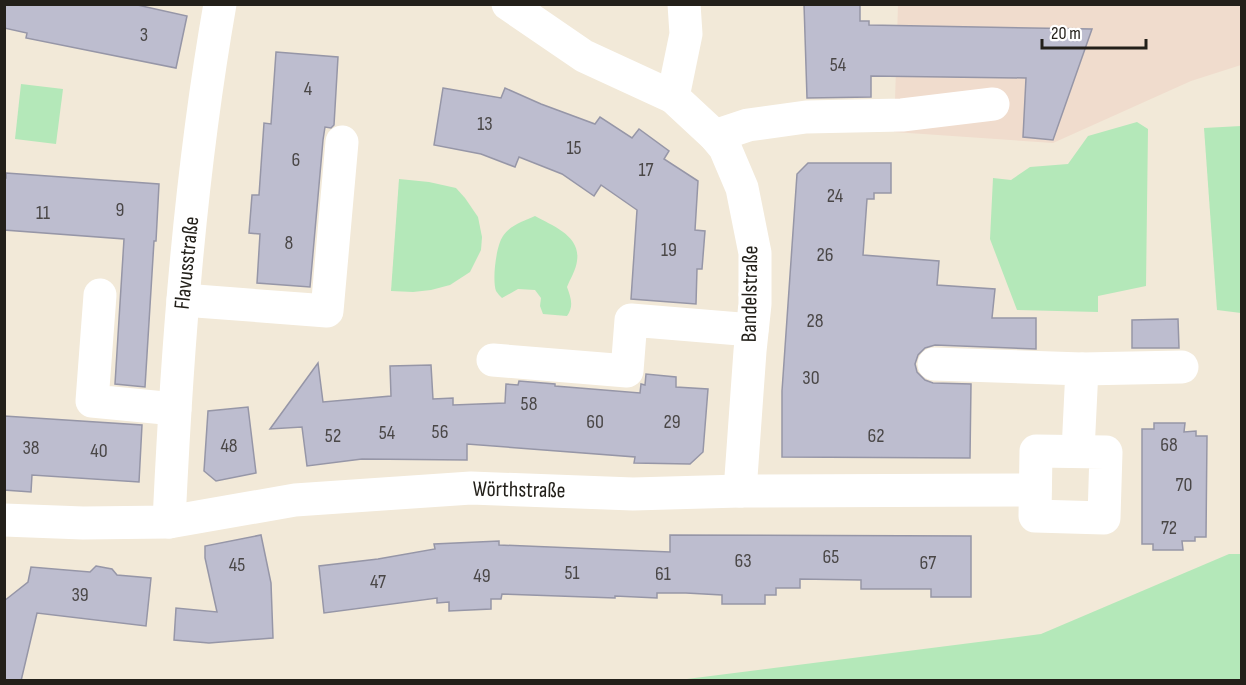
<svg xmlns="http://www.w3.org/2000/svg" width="1246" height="685" viewBox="0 0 1246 685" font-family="'Sofia Sans Condensed',sans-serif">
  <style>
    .commercial { fill: #f0dccd }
    .green { fill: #b4e8b9 }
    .building { fill: #bdbdcf; stroke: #9696a7; stroke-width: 1.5 }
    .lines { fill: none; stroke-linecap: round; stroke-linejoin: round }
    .minor { stroke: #fff; stroke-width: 33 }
    .labels { text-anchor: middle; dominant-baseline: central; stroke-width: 6; stroke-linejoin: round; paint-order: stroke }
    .number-label { font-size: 20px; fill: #4a4747 }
    .street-label { font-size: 22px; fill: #23201a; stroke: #fff }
  </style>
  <rect width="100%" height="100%" fill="#f2e9d8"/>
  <polygon class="commercial" points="898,5 1241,5 1241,65 1191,81 1053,143 894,132"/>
  <g class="green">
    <polygon points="21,84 63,89 56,144 15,139"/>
    <polygon points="1137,122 1148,129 1146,286 1098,296 1098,312 1017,310 990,239 993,178 1011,180 1030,167 1068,164 1088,136"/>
    <polygon points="1241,126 1242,126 1241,313 1217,310 1204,128"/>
    <polygon points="399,179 429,182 456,188 465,198 478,217 482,237 481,250 470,272 450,285 431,290 413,292 391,291"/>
    <path d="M535,216C553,226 581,236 577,261C576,270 570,279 567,287C571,298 574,306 567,316L543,314L540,306L541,298L535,290L518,289L502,298C500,296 498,294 496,291C492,280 496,246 503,236C510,225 524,221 535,216Z"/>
    <polygon points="1229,554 1241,554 1241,680 679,680 1041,634"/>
  </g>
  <g class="building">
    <polygon points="4,4 133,4 187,16 176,68 26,38 27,33 4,28"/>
    <polygon points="804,4 860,4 860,21 869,21 869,25 1092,29 1053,140 1023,137 1026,78 871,76 871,97 807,98"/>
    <polygon points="276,52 338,57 334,125 331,128 325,127 323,140 310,287 257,283 260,234 249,233 252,195 259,195 264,123 271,124"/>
    <polygon points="443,88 501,98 505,88 541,104 595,124 600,117 632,138 639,129 669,151 664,159 698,181 695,230 705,231 702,269 697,269 696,304 631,299 637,210 601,185 594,196 562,174 519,157 515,167 481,154 434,145"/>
    <polygon points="808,163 891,163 891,193 874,193 874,199 867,199 863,255 939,261 937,285 995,289 992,318 1036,318 1036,349 935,345 925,348 918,355 915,364 917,372 925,380 933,383 971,384 970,458 782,457 782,391 797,174"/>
    <polygon points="6,173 159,184 156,241 154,241 145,387 115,384 124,239 4,230 4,178 6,178"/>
    <polygon points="1178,319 1179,348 1132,348 1132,320"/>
    <polygon points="318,363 323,402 391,396 390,366 431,365 433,399 453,398 453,405 505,403 506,384 518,385 519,381 555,384 555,386 640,393 641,384 645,385 646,374 676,377 676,387 708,389 703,452 690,464 634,463 635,457 467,444 467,460 362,459 307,466 302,427 270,429"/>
    <polygon points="248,407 256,473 216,481 204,471 208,411"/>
    <polygon points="4,416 142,425 139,482 32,475 31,492 4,490"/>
    <polygon points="1154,423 1185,423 1184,432 1196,431 1196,436 1207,436 1206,537 1195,537 1195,541 1182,541 1183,550 1153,550 1153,544 1142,544 1142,429 1154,429"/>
    <polygon points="261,535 271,583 273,638 209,643 174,640 176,608 217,612 205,558 205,546"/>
    <polygon points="670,535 971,536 971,597 931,597 931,589 861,589 861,580 800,579 800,588 776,588 776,595 765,595 765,604 722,604 722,595 686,593 657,593 657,598 615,596 615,598 502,594 501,599 491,599 491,609 449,611 449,602 437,603 437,598 324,613 319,566 378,559 435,549 434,544 499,541 499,545 670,552"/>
    <polygon points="96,566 112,569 117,575 151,578 146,626 37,613 21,681 4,681 4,601 28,582 31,567 90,572"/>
  </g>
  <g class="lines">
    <g class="minor">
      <polyline points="508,4 584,56 673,97 715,136 725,148 742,188 755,253 755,304 750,351 740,491"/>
      <polyline points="673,97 686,34 684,4"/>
      <polyline points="715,136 748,125 806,117 902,115 993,104"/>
      <polyline points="100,295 92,401 175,409"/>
      <polyline points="183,300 327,311 342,142"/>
      <polyline points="493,360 627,371 631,320 752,330"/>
      <polyline points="934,364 1082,369 1078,451"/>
      <polyline points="1082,369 1182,367"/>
      <polygon points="1036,451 1106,452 1104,518 1035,516"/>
      <polyline points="4,520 83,523 169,522 295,500 471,488 633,494 740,491 1035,490"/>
      <path d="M169,522C177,349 190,175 220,4"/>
    </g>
  </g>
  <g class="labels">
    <g class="number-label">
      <text x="144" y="35">3</text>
      <text x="838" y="65">54</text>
      <text x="308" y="89">4</text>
      <text x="485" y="124">13</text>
      <text x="574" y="148">15</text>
      <text x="296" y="160">6</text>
      <text x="646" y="170">17</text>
      <text x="835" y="196">24</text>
      <text x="120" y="210">9</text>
      <text x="43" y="213">11</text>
      <text x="289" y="243">8</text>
      <text x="669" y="250">19</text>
      <text x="825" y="255">26</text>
      <text x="815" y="321">28</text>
      <text x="811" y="378">30</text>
      <text x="529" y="404">58</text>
      <text x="595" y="422">60</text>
      <text x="672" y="422">29</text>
      <text x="440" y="432">56</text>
      <text x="387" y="433">54</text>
      <text x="333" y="436">52</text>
      <text x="876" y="436">62</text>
      <text x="1169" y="445">68</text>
      <text x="229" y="446">48</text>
      <text x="31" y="448">38</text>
      <text x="99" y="451">40</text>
      <text x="1184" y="485">70</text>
      <text x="1169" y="528">72</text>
      <text x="831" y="557">65</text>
      <text x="743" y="561">63</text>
      <text x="928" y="563">67</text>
      <text x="237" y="565">45</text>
      <text x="572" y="573">51</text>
      <text x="663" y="574">61</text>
      <text x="482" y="576">49</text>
      <text x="378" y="582">47</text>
      <text x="80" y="595">39</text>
    </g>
    <g class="street-label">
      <text transform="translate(187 263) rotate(-84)">Flavusstraße</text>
      <text transform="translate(750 294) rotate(-89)">Bandelstraße</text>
      <text transform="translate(519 490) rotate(1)">Wörthstraße</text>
    </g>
  </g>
  <rect width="1246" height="685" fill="none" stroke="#23201a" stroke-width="12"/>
  <path d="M1042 39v9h104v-9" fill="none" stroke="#23201a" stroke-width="3"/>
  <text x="1051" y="39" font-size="18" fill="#23201a" stroke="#ffffff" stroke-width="4.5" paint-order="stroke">20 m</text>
</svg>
